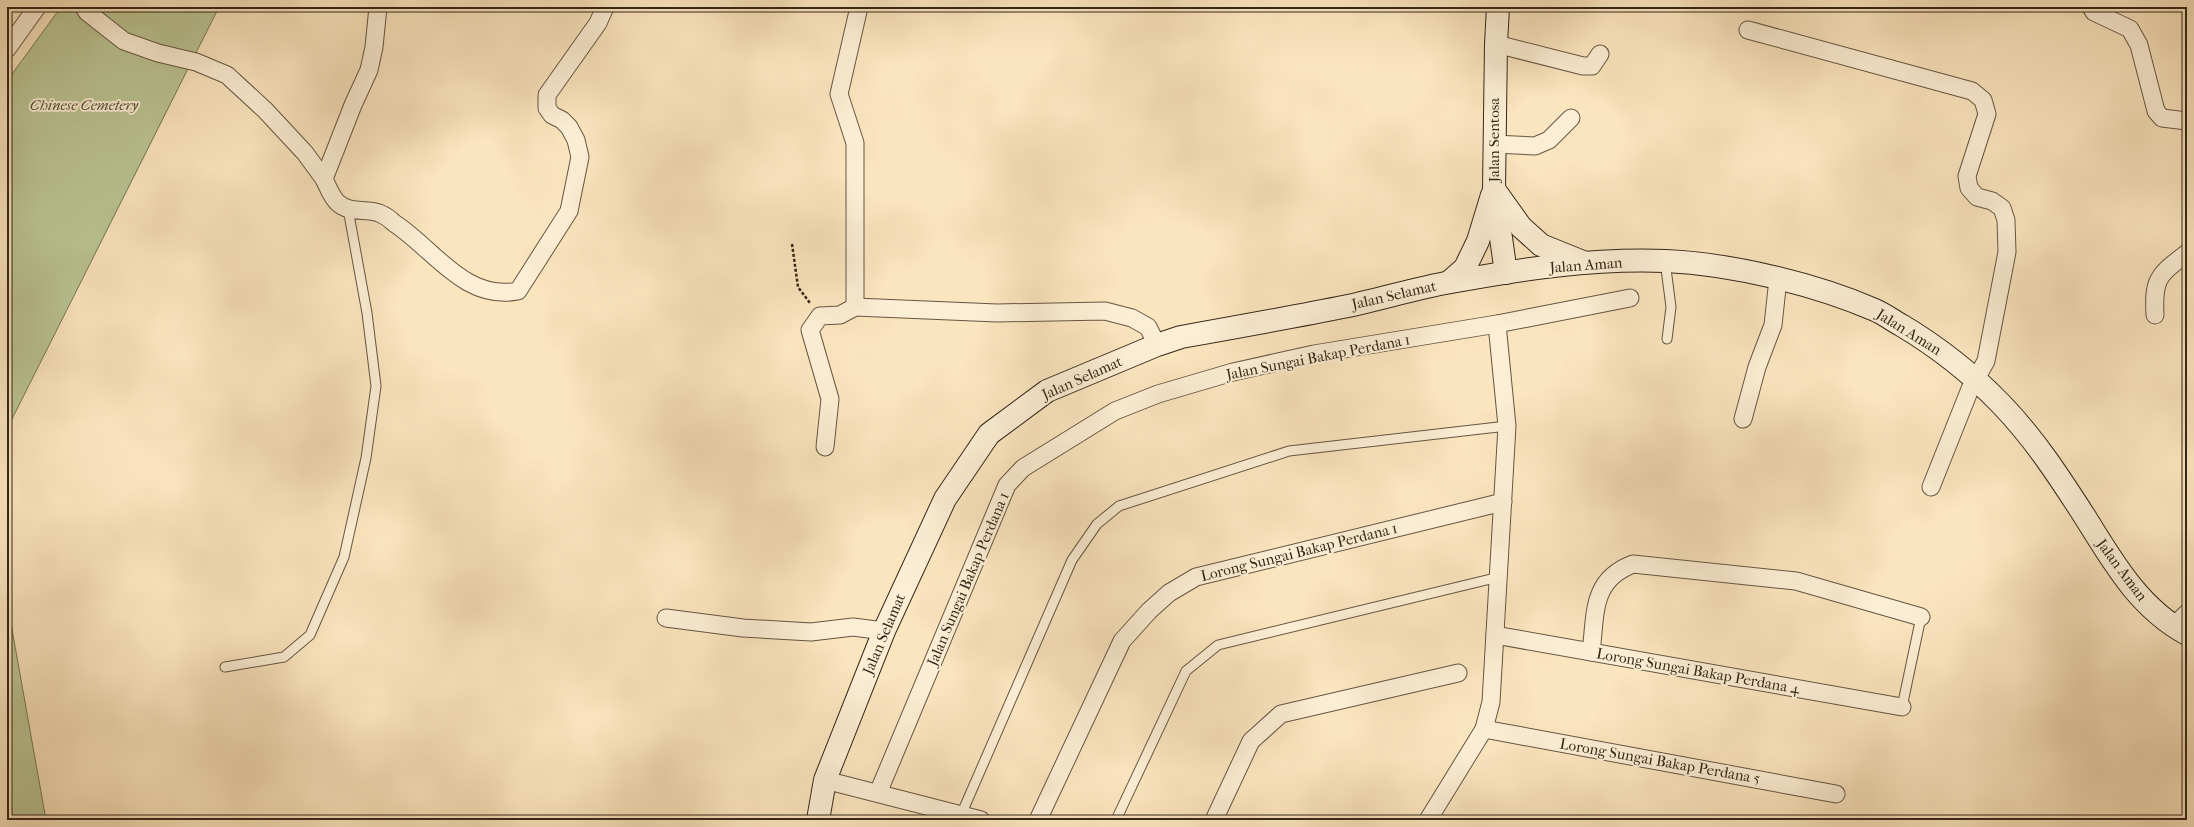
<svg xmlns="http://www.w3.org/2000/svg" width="2194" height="827" viewBox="0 0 2194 827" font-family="'IM FELL French Canon',serif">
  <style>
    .green { fill: #bbc594; stroke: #777656 }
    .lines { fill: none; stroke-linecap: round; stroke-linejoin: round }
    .lane-casing { stroke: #655642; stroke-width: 11 }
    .street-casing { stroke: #655642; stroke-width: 19 }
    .secondary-casing { stroke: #332718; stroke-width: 24 }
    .path { stroke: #332718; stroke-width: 2.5; stroke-dasharray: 3 2; stroke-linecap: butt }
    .lane { stroke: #fceed5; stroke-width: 9 }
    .street { stroke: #fceed5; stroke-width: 17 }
    .secondary { stroke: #fceed5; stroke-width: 22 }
    .labels { text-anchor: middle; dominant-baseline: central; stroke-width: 4; stroke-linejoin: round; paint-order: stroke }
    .park-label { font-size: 15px; font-style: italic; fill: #554e37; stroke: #fceed5 }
    .street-label { font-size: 15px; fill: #332718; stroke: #fceed5 }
  </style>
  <rect width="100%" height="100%" fill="#fbe5be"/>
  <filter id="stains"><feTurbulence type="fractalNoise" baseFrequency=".005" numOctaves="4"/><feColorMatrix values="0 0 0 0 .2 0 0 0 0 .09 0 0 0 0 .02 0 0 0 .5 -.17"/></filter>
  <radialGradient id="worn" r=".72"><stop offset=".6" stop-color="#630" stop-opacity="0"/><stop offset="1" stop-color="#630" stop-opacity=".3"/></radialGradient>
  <g class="green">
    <polygon points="61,7 219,7 7,429 7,81"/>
    <polygon points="7,601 46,820 7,820"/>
  </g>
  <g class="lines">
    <defs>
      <g id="lane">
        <polyline points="1665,261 1671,307 1667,339"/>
        <polyline points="225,667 284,657 310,635 344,557 366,458 376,386 367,313 348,209"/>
        <polyline points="1902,707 1921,617"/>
        <polyline points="961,815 1072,560 1097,524 1119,506 1289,451 1507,426"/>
        <polyline points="1116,820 1186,671 1218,645 1499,577"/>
      </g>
      <g id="street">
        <polyline points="84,7 87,12 124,41 158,53 196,62 227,75 265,110 305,153 324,179"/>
        <path d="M378,7L374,47L369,70L353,105L324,179C328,187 332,198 338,203C350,214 365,208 379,213C384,215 390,219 394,223C434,249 464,301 518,291L569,211L580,157L576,140L569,127L562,120L552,115L547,108V95L598,23L605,7"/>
        <polyline points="859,7 839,94 855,143 855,307 997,313 1105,311 1132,318 1148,327 1157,345"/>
        <polyline points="2091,7 2094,12 2130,29 2139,45 2156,111 2162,118 2187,121"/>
        <polyline points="1748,30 1972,91 1983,100 1987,114 1967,176 1969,188 1977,197 1992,201 2002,208 2006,220 2007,252 1986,361 1970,389 1931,487"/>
        <polyline points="1496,44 1583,66 1592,66 1600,54"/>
        <polyline points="7,49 37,7"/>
        <polyline points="1493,144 1535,146 1549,140 1571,118"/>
        <path d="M2155,315C2153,277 2159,275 2187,253"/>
        <polyline points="1743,419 1757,367 1773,325 1778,279"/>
        <polyline points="825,447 830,399 810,330 820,316 840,315 855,307"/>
        <polyline points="666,618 743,628 811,632 853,627 884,631"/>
        <polyline points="2173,627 2187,613"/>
        <polyline points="1495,635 1902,707"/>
        <path d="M1591,652C1596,613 1591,580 1633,564L1796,581L1921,617"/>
        <polyline points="1484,729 1836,794"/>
        <polyline points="825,780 981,820"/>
        <polyline points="878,793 1007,485 1023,468 1115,411 1158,394 1233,372 1314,354 1497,324 1630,298"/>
        <polyline points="1038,820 1122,641 1149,611 1169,593 1196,577 1503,502"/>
        <polyline points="1214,820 1251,741 1281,714 1458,673"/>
        <polyline points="1428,820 1484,729 1491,702 1507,426 1497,324"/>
      </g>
      <g id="secondary">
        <polyline points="1498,7 1496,44 1494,189 1506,273"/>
        <polyline points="1496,192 1521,227 1541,245 1583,262"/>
        <polyline points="1449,282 1465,268 1478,241 1492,195"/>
        <path d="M818,820L825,780L884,631L945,499L989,434L1047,391L1157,345L1181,337C1237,327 1293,317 1348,306C1382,299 1416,288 1451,282C1521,269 1594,258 1666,261C1732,264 1815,284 1875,310C1884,314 1892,320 1901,325C1938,347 1971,373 2001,404C2034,438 2060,478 2085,517C2113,562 2139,608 2187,634"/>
      </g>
    </defs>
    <use href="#lane" class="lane-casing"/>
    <use href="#street" class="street-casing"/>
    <use href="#secondary" class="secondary-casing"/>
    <polyline class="path" points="792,244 798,287 810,303"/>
    <use href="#lane" class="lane"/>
    <use href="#street" class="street"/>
    <use href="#secondary" class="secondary"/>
  </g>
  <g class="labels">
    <g class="park-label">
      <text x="84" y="105">Chinese Cemetery</text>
    </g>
    <g class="street-label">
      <text transform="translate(1494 140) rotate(-90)">Jalan Sentosa</text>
      <text transform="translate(1586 265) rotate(-4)">Jalan Aman</text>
      <text transform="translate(1394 295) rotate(-13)">Jalan Selamat</text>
      <text transform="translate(1909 332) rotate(32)">Jalan Aman</text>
      <text transform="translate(1318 357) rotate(-11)">Jalan Sungai Bakap Perdana 1</text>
      <text transform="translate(1082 378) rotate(-24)">Jalan Selamat</text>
      <text transform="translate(1299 552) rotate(-14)">Lorong Sungai Bakap Perdana 1</text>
      <text transform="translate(2122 570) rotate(53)">Jalan Aman</text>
      <text transform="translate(968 579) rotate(-67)">Jalan Sungai Bakap Perdana 1</text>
      <text transform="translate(884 634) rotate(-67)">Jalan Selamat</text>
      <text transform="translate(1698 671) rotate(10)">Lorong Sungai Bakap Perdana 4</text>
      <text transform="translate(1660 761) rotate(10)">Lorong Sungai Bakap Perdana 5</text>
    </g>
  </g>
  <rect width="2194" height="827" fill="none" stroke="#fbe5be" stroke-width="24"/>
  <rect x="8" y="8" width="2178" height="811" fill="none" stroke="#332718" stroke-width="2"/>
  <rect x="12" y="12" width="2170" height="803" fill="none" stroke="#332718"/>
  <rect width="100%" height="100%" filter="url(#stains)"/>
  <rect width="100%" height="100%" fill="url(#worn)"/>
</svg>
